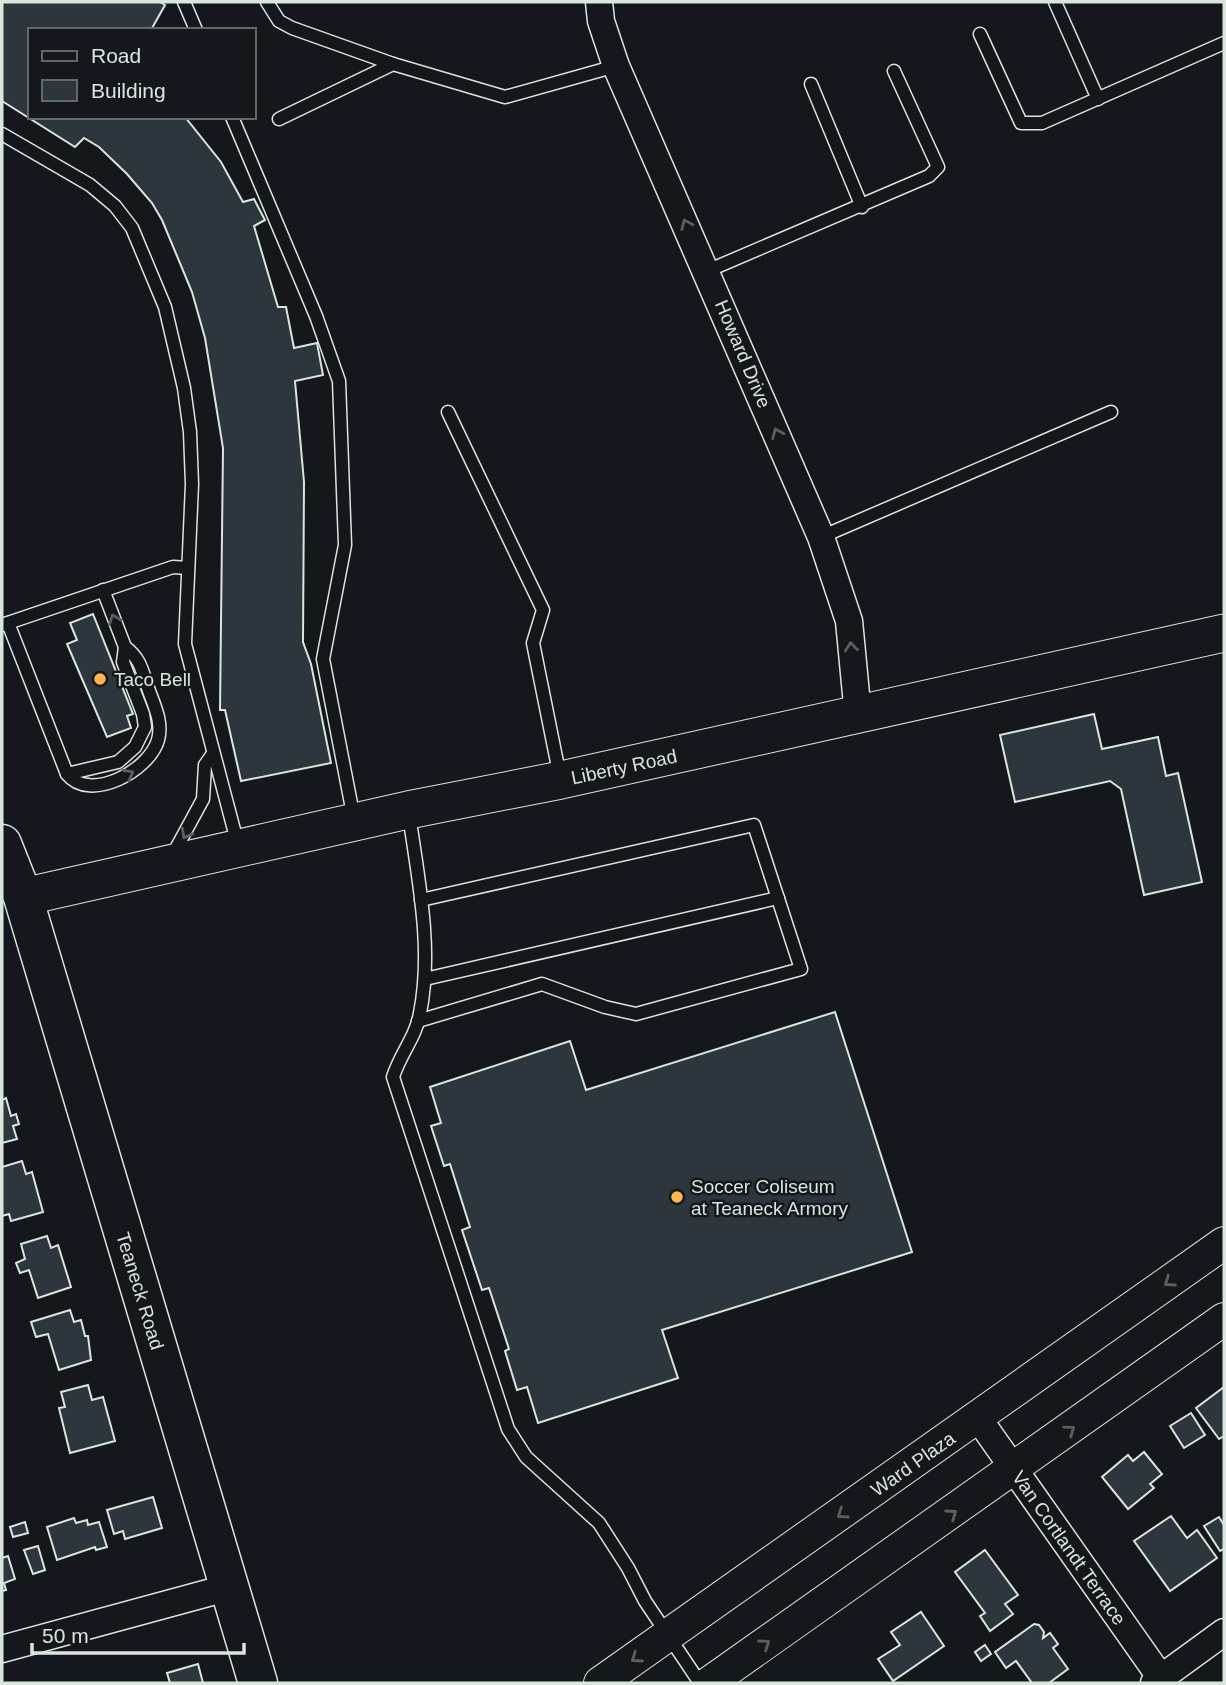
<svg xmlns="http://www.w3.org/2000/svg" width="1226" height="1685" viewBox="0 0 1226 1685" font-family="Helvetica,sans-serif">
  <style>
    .building { fill: #2c363c; stroke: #d8e6dc; stroke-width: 2 }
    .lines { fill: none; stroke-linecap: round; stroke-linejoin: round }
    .service-casing { stroke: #d8e6dc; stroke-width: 15 }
    .minor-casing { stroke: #d8e6dc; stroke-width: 29 }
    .tertiary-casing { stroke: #d8e6dc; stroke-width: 34 }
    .secondary-casing { stroke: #d8e6dc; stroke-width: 39 }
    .primary-casing { stroke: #d8e6dc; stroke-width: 41 }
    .service { stroke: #14181c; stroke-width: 12 }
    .minor { stroke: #14181c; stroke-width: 26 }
    .tertiary { stroke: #14181c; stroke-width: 32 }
    .secondary { stroke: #14181c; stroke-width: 37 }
    .primary { stroke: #14181c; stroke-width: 38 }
    .oneway { stroke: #59605f }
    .poi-dot { fill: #ffb74d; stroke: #14181c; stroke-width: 2.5 }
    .labels { text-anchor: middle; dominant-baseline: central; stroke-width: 5; stroke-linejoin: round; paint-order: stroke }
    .street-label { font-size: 19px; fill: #d8e6dc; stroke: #14181c }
    .poi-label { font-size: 19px; fill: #d8e6dc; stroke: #14181c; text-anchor: start }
  </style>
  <rect width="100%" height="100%" fill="#14181c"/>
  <g class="building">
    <polygon points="2,2 160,2 165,5 151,30 30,30 30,117 185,117 221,162 243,202 254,199 265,220 254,226 278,307 286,307 294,348 317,343 323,375 295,381 304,482 303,642 311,664 331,763 241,781 225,710 220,710 223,448 205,338 192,292 162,220 152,203 127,174 99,147 84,138 75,147 2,101"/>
    <polygon points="93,614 133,714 127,716 131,728 107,737 67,644 77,640 70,623"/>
    <polygon points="1094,714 1102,749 1158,737 1166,776 1178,773 1202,882 1144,895 1121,789 1110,781 1015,802 1000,735"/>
    <polygon points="835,1012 912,1252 662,1330 678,1378 538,1423 527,1387 517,1390 505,1351 509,1349 489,1288 482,1290 462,1230 470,1227 450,1164 444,1166 431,1126 441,1123 430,1087 570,1041 586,1090"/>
    <polygon points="6,1098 11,1116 16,1114 19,1124 13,1126 17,1139 2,1143 2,1100"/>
    <polygon points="22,1161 26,1174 32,1172 43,1212 11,1221 9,1214 2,1216 2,1167"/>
    <polygon points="47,1236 51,1248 58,1245 71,1287 38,1298 29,1270 20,1273 16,1263 25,1259 21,1244"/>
    <polygon points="70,1310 74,1322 81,1320 85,1336 88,1336 91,1360 59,1370 48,1334 36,1337 31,1322"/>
    <polygon points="88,1385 92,1400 103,1397 115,1441 70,1453 59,1408 65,1407 61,1392"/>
    <polygon points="1224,1387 1224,1436 1219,1439 1196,1408"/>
    <polygon points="1191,1413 1205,1435 1184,1448 1170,1426"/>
    <polygon points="1144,1452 1162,1474 1150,1484 1154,1488 1128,1509 1102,1477 1128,1455 1133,1461"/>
    <polygon points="153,1497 162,1528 125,1539 123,1531 114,1534 107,1510"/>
    <polygon points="1171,1516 1187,1538 1197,1530 1217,1558 1170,1591 1134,1541"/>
    <polygon points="1219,1517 1224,1525 1224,1549 1220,1551 1204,1526"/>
    <polygon points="74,1518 76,1523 87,1520 88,1525 99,1522 107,1547 96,1550 95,1547 57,1560 47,1527"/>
    <polygon points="25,1522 28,1533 13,1537 10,1527"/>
    <polygon points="38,1546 45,1570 33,1574 24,1550"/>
    <polygon points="985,1550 1018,1595 1005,1604 1013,1614 990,1631 980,1616 985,1613 955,1572"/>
    <polygon points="8,1556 15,1579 4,1583 6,1590 2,1591 2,1558"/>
    <polygon points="921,1612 944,1646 893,1681 878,1659 900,1645 891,1632"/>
    <polygon points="1034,1624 1039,1625 1044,1632 1043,1638 1050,1633 1058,1644 1053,1648 1068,1669 1049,1683 1032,1683 1016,1661 1006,1668 995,1652"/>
    <polygon points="985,1645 991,1654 981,1661 975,1652"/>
    <polygon points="198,1664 203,1683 170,1683 167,1673"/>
  </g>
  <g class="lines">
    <defs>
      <g id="service">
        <polyline points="184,2 196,30"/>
        <polyline points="267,2 279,21 292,28 393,64"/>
        <polyline points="1055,2 1098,99"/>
        <polyline points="980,34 1021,123 1042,123 1224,43"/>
        <polyline points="811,84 862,207"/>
        <polyline points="232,117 316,316 339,381 345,545 323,659 354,819"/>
        <polyline points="279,119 393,64 505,97 616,66"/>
        <polyline points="2,134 90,185 115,206 132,228 165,307 184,388 190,432 192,484 185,644 238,845"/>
        <polyline points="707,271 929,176 938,167 894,71"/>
        <polyline points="448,412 543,610 533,643 560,777"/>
        <polyline points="821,537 1111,412"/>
        <path d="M8,623L67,774C90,803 149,771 158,740C163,722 154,705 148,688C142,670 140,658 125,647"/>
        <polyline points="2,625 173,567 188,568"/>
        <polyline points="67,774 118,762 135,747 145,727 143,714 123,662 125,647 103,590"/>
        <path d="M409,814C418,879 433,948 420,1013C416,1037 400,1054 393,1077L508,1429L526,1457L599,1523L628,1568L645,1601L700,1683"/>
        <polyline points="172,856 203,799 205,765 212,755"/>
        <polyline points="425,979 778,898"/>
        <polyline points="418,1021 542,984 605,1007 636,1014 801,969 754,825 421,900"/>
      </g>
      <g id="minor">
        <polyline points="599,2 601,21 616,66 821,537 849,621 858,715"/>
        <polyline points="978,1418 1161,1678"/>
        <polyline points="2,1649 230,1587"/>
        <polyline points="1154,1683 1224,1632"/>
      </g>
      <g id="tertiary">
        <polyline points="600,1683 1224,1243"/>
        <polyline points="709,1683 1224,1319"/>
      </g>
      <polyline id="secondary" points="23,897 408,810 561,780 1224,633"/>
      <polyline id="primary" points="2,844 23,897 258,1683"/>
    </defs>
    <use href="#service" class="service-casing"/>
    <use href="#minor" class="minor-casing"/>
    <use href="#tertiary" class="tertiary-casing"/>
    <use href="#secondary" class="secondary-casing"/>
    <use href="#primary" class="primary-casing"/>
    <use href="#service" class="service"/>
    <use href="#minor" class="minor"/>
    <use href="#tertiary" class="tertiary"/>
    <use href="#secondary" class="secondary"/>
    <use href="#primary" class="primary"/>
  </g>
  <defs><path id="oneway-chevron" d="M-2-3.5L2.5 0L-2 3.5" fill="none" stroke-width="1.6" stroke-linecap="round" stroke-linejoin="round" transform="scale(1.75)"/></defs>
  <g class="oneway">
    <use href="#oneway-chevron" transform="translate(686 224) rotate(-114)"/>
    <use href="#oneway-chevron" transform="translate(777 433) rotate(-113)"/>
    <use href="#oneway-chevron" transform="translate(114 619) rotate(-111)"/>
    <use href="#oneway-chevron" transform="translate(851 647) rotate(-96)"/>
    <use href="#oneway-chevron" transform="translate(129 774) rotate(-29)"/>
    <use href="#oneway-chevron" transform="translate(186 834) rotate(119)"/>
    <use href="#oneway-chevron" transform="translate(1169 1282) rotate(145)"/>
    <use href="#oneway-chevron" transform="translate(1070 1430) rotate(-36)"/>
    <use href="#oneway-chevron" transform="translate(842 1514) rotate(145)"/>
    <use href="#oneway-chevron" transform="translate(952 1514) rotate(-35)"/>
    <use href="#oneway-chevron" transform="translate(765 1644) rotate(-35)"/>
    <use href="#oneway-chevron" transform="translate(636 1658) rotate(145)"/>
  </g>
  <g class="poi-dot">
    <circle cx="100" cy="679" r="7"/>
    <circle cx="677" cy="1197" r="7"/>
  </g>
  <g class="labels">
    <g class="street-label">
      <text transform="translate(743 354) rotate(67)">Howard Drive</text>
      <text transform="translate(624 767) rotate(-12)">Liberty Road</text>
      <text transform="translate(140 1291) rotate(73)">Teaneck Road</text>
      <text transform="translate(913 1464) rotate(-35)">Ward Plaza</text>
      <text transform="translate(1069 1548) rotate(55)">Van Cortlandt Terrace</text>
    </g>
    <g class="poi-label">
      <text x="114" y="679">Taco Bell</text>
      <text x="691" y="1186">Soccer Coliseum<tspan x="691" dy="22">at Teaneck Armory</tspan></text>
    </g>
  </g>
  <rect width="1226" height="1685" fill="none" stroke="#d8e6dc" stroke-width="7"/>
  <rect x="28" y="28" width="228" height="91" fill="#14181c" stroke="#626a69" stroke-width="2"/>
  <rect x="42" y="51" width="35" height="10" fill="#14181c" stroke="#626a69" stroke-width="2"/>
  <text x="91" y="63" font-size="21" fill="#d8e6dc">Road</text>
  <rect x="42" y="80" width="35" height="21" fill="#2c363c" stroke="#626a69" stroke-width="2"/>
  <text x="91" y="98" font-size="21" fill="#d8e6dc">Building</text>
  <path d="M32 1643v10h212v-10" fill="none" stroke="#d8e6dc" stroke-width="3.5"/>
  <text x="42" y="1643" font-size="21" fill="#d8e6dc" stroke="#14181c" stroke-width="5" paint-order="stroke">50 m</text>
</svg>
